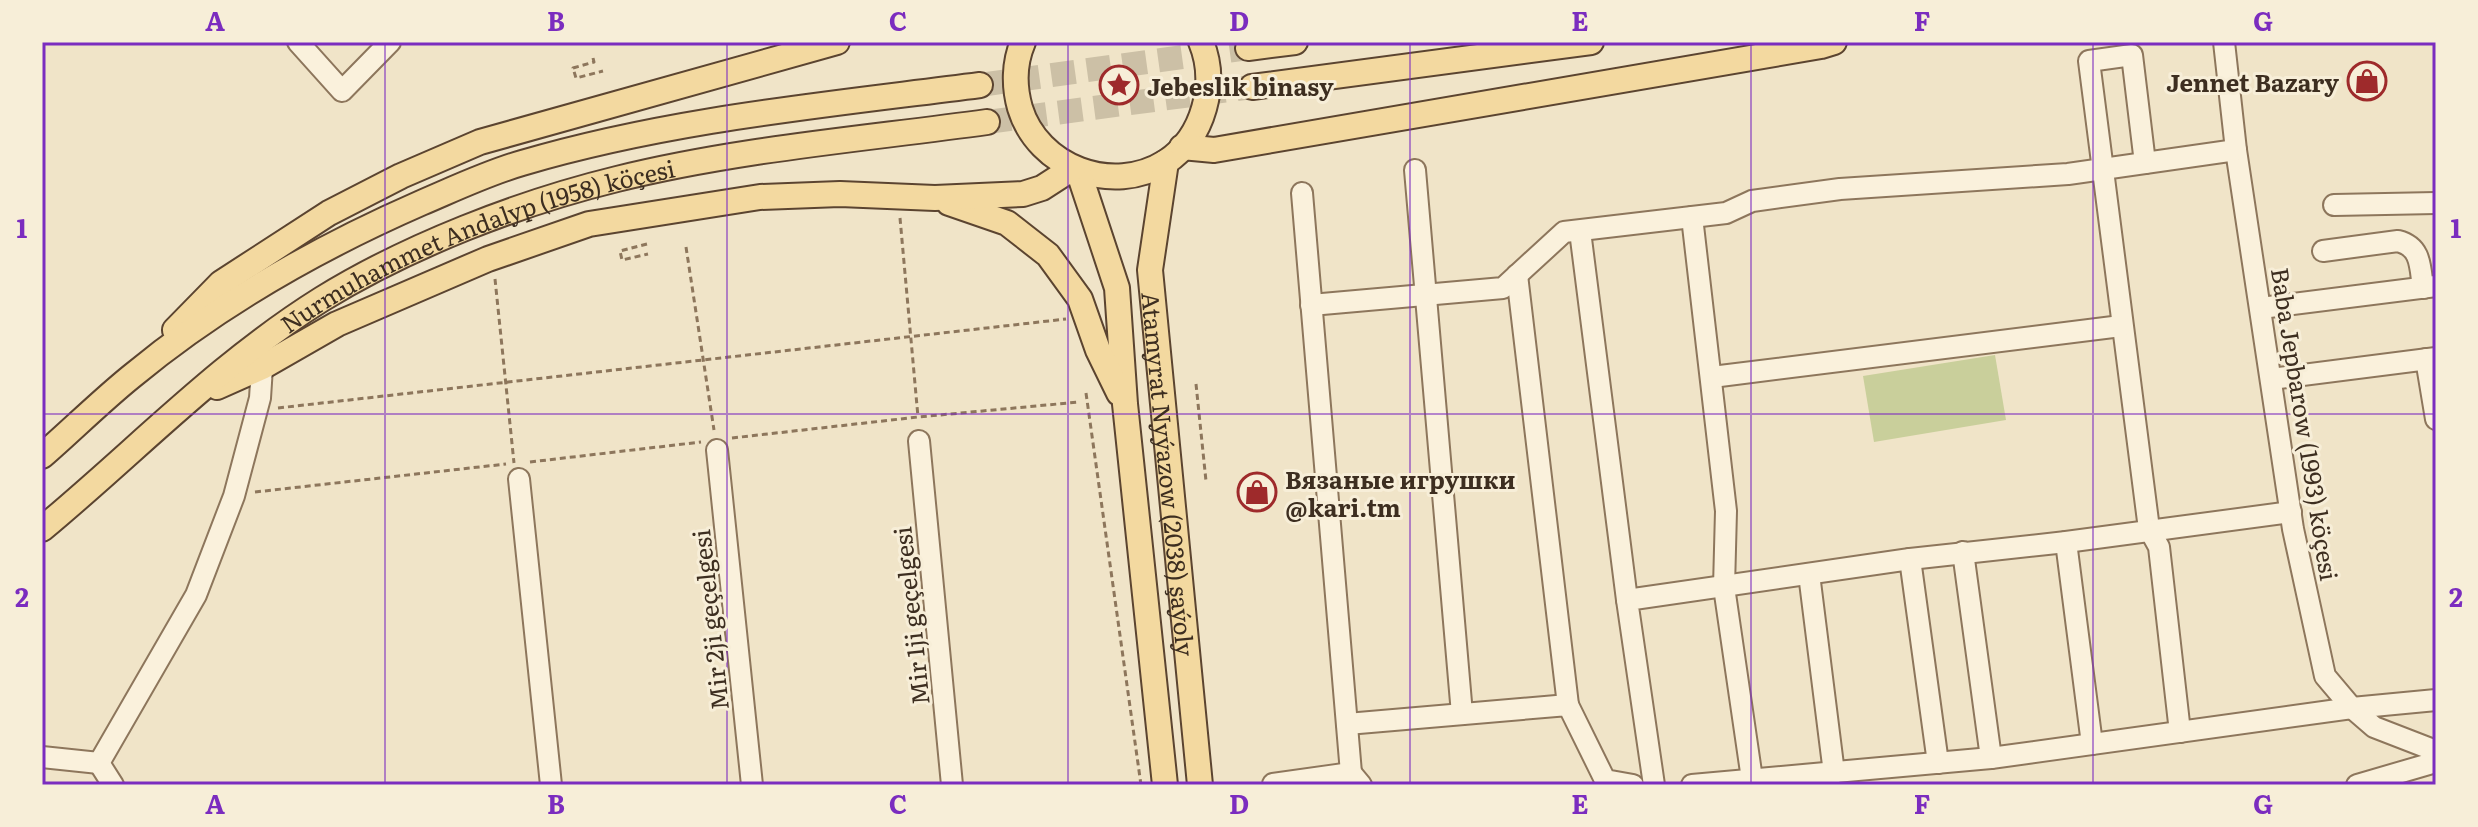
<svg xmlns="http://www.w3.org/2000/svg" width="2478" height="827" viewBox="0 0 2478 827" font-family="Literata,serif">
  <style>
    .park { fill: #c9cf9b }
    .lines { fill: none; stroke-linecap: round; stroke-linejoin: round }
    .major-tunnel { stroke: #ccc0a6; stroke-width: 24; stroke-dasharray: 24 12; stroke-linecap: butt }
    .minor-casing { stroke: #8d765c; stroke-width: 24 }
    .major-casing { stroke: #5b4430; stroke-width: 28 }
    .path { stroke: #8d765c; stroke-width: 3; stroke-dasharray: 6 4; stroke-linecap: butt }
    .minor { stroke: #faf1dc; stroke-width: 20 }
    .major { stroke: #f3d9a0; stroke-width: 24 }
    .grid { fill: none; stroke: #7b2cbf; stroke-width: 2; stroke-opacity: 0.55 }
    .labels { text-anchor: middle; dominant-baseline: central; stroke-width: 6; stroke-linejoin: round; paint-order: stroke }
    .poi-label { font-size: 24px; font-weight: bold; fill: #3d2e20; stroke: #f7eed8; text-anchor: start }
    .street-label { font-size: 24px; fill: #3d2e20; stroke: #f7eed8 }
    .neatline { fill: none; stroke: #7b2cbf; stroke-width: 3 }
    .grid-label { font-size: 26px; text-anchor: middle; font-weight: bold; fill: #7b2cbf }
  </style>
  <rect width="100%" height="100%" fill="#f0e4c8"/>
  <polygon class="park" points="1995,355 2006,420 1874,442 1863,376"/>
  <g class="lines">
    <g class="major-tunnel">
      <polyline points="980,85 1248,48"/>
      <polyline points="987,122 1252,87"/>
    </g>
    <defs>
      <g id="minor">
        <polyline points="298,42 342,91 390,42"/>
        <polyline points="2224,42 2236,150 2293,529 2325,676 2352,708 2374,727 2436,751"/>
        <polyline points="2145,163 2132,55 2089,61 2149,529 2159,547 2180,732"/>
        <polyline points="1415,170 1462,714"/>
        <polyline points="1302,193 1351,773"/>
        <polyline points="2334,205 2436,203"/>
        <polyline points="1692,217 1726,511 1724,587 1752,779"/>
        <polyline points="1580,231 1627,600"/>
        <path d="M2323,251L2398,241C2422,247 2420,268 2423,288"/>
        <polyline points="1517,275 1568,705"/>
        <polyline points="1311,305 1503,288 1564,232 1726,213 1752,201 1840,189 2068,174 2236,150"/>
        <polyline points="2261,308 2436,286"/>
        <polyline points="2426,359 2436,419"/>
        <polyline points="1712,377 2121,326"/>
        <polyline points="2271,379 2436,358"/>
        <polyline points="919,441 952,785"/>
        <polyline points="717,450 752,785"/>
        <polyline points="519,479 551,785"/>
        <polyline points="2066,542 2092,744"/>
        <polyline points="1963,552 1991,758"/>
        <polyline points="1910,559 1938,763"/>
        <polyline points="1809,574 1834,773"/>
        <polyline points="1347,724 1568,705 1605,780 1633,785"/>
        <polyline points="42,757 99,763"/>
        <polyline points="99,763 196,595 234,496 260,398 262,367"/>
        <polyline points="99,763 113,785"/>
        <polyline points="1273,784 1351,773 1361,785"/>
        <polyline points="1654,785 1627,600 1910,559 2066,542 2291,512"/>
        <polyline points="1692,785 1991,758 2352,708 2436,700"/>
        <polyline points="2357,785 2436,762"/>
      </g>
      <g id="major">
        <path d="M1023,42C1014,63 1014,87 1020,108C1038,167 1112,196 1166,162C1204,137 1218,83 1201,42"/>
        <polyline points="1248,48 1295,42"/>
        <polyline points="1252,87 1591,42"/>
        <polyline points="1182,147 1214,150 1821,46 1834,42"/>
        <path id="s1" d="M1166,162L1150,270L1200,785"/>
        <polyline points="1078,170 1117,288 1125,404 1165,785"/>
        <polyline points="949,203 1007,223 1048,255 1080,299 1098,350 1119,393"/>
        <polyline points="175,330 221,283 329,213 401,176 480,142 837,42"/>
        <polyline points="217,387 262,367 337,324 488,259 589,224 760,197 840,194 935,198 1023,194 1042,188 1073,168"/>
        <path d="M42,456C72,430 101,401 132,376C219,304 318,248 421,203C454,189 487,173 522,163C671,119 826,105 980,85"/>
        <path id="s2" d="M42,529C135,452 218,364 322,299C408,246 519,203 617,179C738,149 864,139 987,122"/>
      </g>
    </defs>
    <use href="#minor" class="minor-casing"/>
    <use href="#major" class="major-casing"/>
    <g class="path">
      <polyline points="593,58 594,62 573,68 576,78 603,71"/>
      <polyline points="900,218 918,417"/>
      <polyline points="647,244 620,251 622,260 648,254"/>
      <polyline points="686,247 714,430"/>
      <polyline points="495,279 514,463"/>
      <polyline points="1196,384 1206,481"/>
      <polyline points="1086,393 1141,785"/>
      <polyline points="278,408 1066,319"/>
      <polyline points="732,438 918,417 1079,402"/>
      <polyline points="530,462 701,442"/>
      <polyline points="255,492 506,464"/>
    </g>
    <use href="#minor" class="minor"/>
    <use href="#major" class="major"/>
  </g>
  <path class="grid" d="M385,42V785M727,42V785M1068,42V785M1410,42V785M1751,42V785M2093,42V785M42,414H2436"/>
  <defs>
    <symbol id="shop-ring" viewBox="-11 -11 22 22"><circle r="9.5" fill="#f7eed8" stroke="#9e2a2b" stroke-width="1.5"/><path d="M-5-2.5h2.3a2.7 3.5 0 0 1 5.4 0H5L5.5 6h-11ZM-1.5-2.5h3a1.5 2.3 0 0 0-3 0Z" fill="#9e2a2b"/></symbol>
    <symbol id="sight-ring" viewBox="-11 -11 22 22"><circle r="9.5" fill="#f7eed8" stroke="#9e2a2b" stroke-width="1.5"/><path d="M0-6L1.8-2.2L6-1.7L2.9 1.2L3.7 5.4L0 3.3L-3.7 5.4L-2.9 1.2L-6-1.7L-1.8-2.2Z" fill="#9e2a2b"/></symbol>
  </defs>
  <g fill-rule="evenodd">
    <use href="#shop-ring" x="2345" y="59" width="44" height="44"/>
    <use href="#sight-ring" x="1097" y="63" width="44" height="44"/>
    <use href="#shop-ring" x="1235" y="470" width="44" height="44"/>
  </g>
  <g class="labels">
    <g class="poi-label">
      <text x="2339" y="81" text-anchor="end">Jennet Bazary</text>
      <text x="1147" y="85">Jebeslik binasy</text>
      <text x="1285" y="478">Вязаные игрушки<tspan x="1285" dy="28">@kari.tm</tspan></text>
    </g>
    <g class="street-label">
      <text stroke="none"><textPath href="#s2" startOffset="528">Nurmuhammet Andalyp (1958) köçesi</textPath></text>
      <text transform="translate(2306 424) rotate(81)">Baba Jepbarow (1993) köçesi</text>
      <text stroke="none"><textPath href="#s1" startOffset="314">Atamyrat Nyýazow (2038) şaýoly</textPath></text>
      <text transform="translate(910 616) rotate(-96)">Mir 1ji geçelgesi</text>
      <text transform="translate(709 620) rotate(-96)">Mir 2ji geçelgesi</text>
    </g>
  </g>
  <rect width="2478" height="827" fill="none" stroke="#f7eed8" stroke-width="88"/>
  <rect x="44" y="44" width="2390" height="739" class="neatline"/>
  <g class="grid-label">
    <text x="215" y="31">A</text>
    <text x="556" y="31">B</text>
    <text x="898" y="31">C</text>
    <text x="1239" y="31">D</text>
    <text x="1580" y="31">E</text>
    <text x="1922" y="31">F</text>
    <text x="2263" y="31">G</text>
    <text x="22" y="238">1</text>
    <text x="2456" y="238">1</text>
    <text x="22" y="607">2</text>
    <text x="2456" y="607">2</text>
    <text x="215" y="814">A</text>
    <text x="556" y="814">B</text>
    <text x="898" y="814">C</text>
    <text x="1239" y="814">D</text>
    <text x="1580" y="814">E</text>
    <text x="1922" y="814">F</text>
    <text x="2263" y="814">G</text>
  </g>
</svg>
